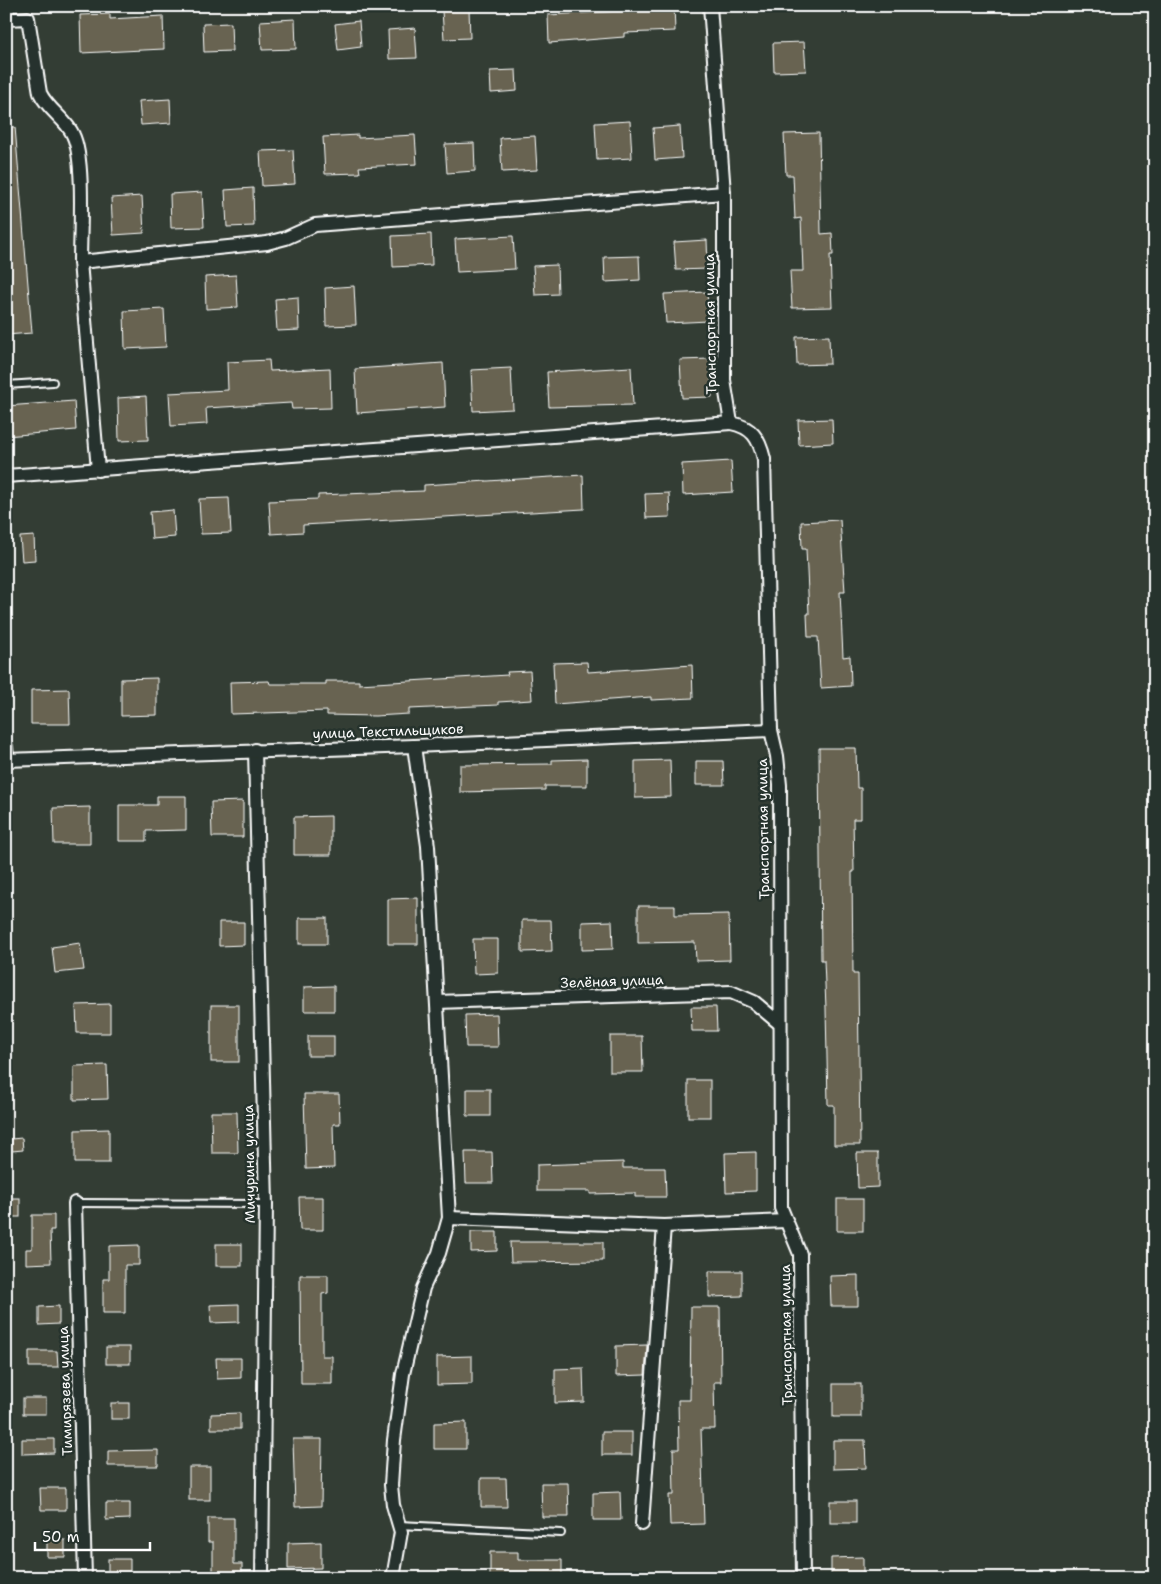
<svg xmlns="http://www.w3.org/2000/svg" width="1161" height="1584" viewBox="0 0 1161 1584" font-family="'Shantell Sans',sans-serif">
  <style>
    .building { fill: #676451; stroke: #fff }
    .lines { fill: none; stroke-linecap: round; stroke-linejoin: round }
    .service-casing { stroke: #fff; stroke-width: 10 }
    .minor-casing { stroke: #fff; stroke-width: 16 }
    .service { stroke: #26332d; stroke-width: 6 }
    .minor { stroke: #26332d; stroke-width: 12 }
    .labels { text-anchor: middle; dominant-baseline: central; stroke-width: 5; stroke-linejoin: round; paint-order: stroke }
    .street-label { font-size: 14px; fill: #fff; stroke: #26332d }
  </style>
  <rect width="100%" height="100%" fill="#333d34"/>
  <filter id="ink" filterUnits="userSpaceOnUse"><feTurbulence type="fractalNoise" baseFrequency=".02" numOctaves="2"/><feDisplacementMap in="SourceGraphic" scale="10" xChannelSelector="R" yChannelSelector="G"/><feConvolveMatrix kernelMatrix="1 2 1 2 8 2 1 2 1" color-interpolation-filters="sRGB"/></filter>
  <g filter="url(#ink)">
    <g class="building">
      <polygon points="640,6 674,6 675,31 624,33 624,37 549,43 548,15 640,10"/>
      <polygon points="469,9 470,38 444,39 442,11"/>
      <polygon points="110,14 110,19 163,16 164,49 81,53 80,15"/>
      <polygon points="295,19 296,49 262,50 260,21"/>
      <polygon points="359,21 361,47 338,50 335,24"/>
      <polygon points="231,23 232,51 204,52 203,24"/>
      <polygon points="415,28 417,58 389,59 388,30"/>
      <polygon points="804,42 806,71 774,72 773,43"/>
      <polygon points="516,70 517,91 491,93 490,71"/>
      <polygon points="170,99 171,123 141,125 139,101"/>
      <polygon points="630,121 632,158 597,160 595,123"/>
      <polygon points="680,126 682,158 655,160 653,128"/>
      <polygon points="6,127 15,127 32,333 6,335"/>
      <polygon points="819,133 821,234 832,233 833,255 830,255 832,307 792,308 790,271 803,271 801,218 795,219 793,175 786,175 784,134"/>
      <polygon points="358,135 358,138 415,135 417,164 359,167 360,173 325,174 323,137"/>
      <polygon points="535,136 537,170 502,172 500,138"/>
      <polygon points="474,143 475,171 447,173 445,144"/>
      <polygon points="293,150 295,184 262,186 260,151"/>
      <polygon points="253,188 254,226 227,227 225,190"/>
      <polygon points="202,192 204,227 171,228 170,194"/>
      <polygon points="142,196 144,233 113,235 111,198"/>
      <polygon points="431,234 432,265 393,267 392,236"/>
      <polygon points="513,236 515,269 457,272 455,239"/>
      <polygon points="707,240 708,269 676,270 674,242"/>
      <polygon points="639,256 640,280 605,282 604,257"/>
      <polygon points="557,265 558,294 535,295 533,266"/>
      <polygon points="236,275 238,307 206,309 205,277"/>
      <polygon points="354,286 356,325 326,326 325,288"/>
      <polygon points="707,292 709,321 666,323 664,294"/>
      <polygon points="298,297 299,330 277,331 275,299"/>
      <polygon points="164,309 166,347 125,349 124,311"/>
      <polygon points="829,336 830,364 797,365 796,337"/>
      <polygon points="710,359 712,397 682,398 680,360"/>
      <polygon points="269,360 270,371 330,368 331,408 292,409 291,403 206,408 207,424 171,426 169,393 228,390 227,362"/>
      <polygon points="443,363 445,407 357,413 355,369"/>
      <polygon points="631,367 633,405 549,407 547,372"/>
      <polygon points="511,368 513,409 473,411 471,370"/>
      <polygon points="146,396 148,440 119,441 118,398"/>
      <polygon points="74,401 76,430 6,436 6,406"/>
      <polygon points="832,419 833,443 799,445 798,420"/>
      <polygon points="731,461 733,492 683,495 682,464"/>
      <polygon points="583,475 584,509 303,525 303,532 271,534 269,501 318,499 318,495 424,491 424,485"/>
      <polygon points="669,493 670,517 646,518 645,494"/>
      <polygon points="229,498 231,533 201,534 199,499"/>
      <polygon points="173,510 175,537 152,539 150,512"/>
      <polygon points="840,520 845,592 840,592 843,657 850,656 851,686 821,688 818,637 808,637 807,614 809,614 806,549 802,549 801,522"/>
      <polygon points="34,536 35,560 22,561 20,537"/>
      <polygon points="587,662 588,672 692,665 693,698 651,700 651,697 555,704 553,663"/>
      <polygon points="530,671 532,700 498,702 498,705 409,709 409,714 375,716 327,715 327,711 231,714 230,682 269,681 270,684 326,684 326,681 359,681 359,684 508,675 507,672"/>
      <polygon points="157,678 157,715 121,716 121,679"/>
      <polygon points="69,689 70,724 31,724 31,690"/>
      <polygon points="819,748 856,748 857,788 861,788 861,819 853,819 854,872 852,872 853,974 858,974 860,1145 834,1145 834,1105 828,1105 826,1008 824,960 821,960"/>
      <polygon points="587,759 587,786 545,786 545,790 460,792 460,765 552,764 552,760"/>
      <polygon points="670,760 671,797 635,798 635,761"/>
      <polygon points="696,761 723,761 724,785 696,785"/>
      <polygon points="157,796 186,796 186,830 146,831 146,841 119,841 119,805 157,805"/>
      <polygon points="243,801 243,837 212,837 211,802"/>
      <polygon points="90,807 90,844 54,844 53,808"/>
      <polygon points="331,816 331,855 294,855 294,817"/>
      <polygon points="418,898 418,944 388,944 388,899"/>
      <polygon points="638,906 675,906 675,915 729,914 730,960 696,961 695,942 638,943"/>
      <rect x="299" y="918" width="28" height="26"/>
      <polygon points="522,920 551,920 552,951 522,952"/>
      <polygon points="612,921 613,949 582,950 582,922"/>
      <polygon points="219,922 244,922 244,945 219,946"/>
      <polygon points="473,939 498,939 498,973 474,974"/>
      <polygon points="80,943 84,970 55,973 52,947"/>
      <polygon points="334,986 334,1011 304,1011 304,987"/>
      <polygon points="110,1004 110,1033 77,1033 76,1005"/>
      <rect x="211" y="1005" width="28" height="57"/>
      <polygon points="691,1007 716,1007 717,1031 692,1031"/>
      <polygon points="497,1014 498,1047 466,1047 465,1015"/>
      <rect x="308" y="1036" width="26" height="20"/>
      <polygon points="610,1036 642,1036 643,1072 610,1072"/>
      <polygon points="107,1065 108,1099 74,1100 74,1066"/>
      <rect x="688" y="1080" width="22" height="37"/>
      <rect x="467" y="1089" width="23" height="27"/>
      <polygon points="304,1094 339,1094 340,1124 333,1124 334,1168 306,1169"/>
      <polygon points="211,1112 237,1112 238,1153 212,1153"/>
      <polygon points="109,1129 109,1163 75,1163 75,1130"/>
      <polygon points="22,1138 23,1150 12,1151 11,1139"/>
      <polygon points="465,1152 492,1152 493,1183 466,1183"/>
      <polygon points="756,1152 756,1191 726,1192 725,1153"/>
      <polygon points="857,1153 878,1153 878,1187 858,1188"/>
      <polygon points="623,1162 623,1168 665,1168 666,1197 635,1197 635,1193 590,1194 590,1191 537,1191 537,1165"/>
      <polygon points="299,1197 323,1197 323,1230 300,1230"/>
      <rect x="6" y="1198" width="14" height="19"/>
      <rect x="837" y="1199" width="26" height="32"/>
      <polygon points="32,1215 54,1215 54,1230 50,1230 51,1263 26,1264 26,1249 32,1249"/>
      <polygon points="471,1232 497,1232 497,1251 471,1252"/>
      <polygon points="510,1242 603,1242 603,1261 511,1262"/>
      <rect x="216" y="1244" width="26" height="22"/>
      <polygon points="139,1245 139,1265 125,1265 125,1313 103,1313 103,1279 109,1279 109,1246"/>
      <polygon points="709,1271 742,1271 742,1296 709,1297"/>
      <polygon points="300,1275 328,1275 328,1293 322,1294 322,1356 332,1356 332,1384 301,1384"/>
      <polygon points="858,1275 858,1306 831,1306 830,1276"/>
      <polygon points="239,1304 239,1322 211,1323 210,1305"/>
      <polygon points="59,1306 59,1324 39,1325 39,1307"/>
      <polygon points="691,1307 720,1307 721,1382 714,1382 715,1429 701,1429 704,1524 670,1525 669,1495 674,1495 673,1449 679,1449 678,1400 690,1400"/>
      <polygon points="647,1345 645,1375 616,1376 616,1346"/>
      <rect x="106" y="1347" width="24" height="17"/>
      <polygon points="29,1351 57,1351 58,1367 29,1367"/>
      <polygon points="472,1356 472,1384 437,1385 437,1357"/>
      <polygon points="216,1358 241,1358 241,1378 217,1379"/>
      <polygon points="583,1368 584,1402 555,1403 555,1369"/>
      <rect x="833" y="1384" width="28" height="33"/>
      <rect x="23" y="1398" width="23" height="16"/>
      <rect x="111" y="1403" width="18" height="16"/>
      <polygon points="240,1413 240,1429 211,1429 211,1414"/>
      <polygon points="466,1422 466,1449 434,1449 434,1423"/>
      <rect x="602" y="1432" width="30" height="23"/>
      <polygon points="22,1439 54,1439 54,1453 22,1454"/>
      <polygon points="293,1439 322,1439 321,1506 295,1507"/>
      <polygon points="833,1440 865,1440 866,1468 833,1469"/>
      <polygon points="158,1450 158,1466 108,1466 108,1451"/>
      <rect x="189" y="1467" width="21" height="33"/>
      <polygon points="481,1478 506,1478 507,1507 481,1507"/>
      <polygon points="541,1483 568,1483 569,1517 542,1517"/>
      <polygon points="40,1488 66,1488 66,1510 41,1510"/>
      <polygon points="620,1492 621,1520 593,1520 593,1493"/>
      <rect x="830" y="1501" width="26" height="22"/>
      <polygon points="106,1503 130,1503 130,1519 106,1520"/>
      <polygon points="208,1518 234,1518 234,1564 242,1564 242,1578 213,1578 213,1542 208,1542"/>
      <rect x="47" y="1540" width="18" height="17"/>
      <polygon points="321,1542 321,1568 288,1569 288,1543"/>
      <polygon points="490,1552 518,1552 518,1560 562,1560 562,1578 490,1578"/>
      <polygon points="863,1557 863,1578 831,1578 831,1558"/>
      <rect x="108" y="1559" width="22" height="16"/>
    </g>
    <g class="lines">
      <defs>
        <g id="service">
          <polyline points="6,385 53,382"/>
          <polyline points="75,1203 266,1204"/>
          <polyline points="399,1525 561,1533"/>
        </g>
        <g id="minor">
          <path d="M710,6L724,193V380L731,423C752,427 759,438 764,459L771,730L777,756L780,785L781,1208L800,1254L803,1578"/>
          <path d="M6,19L28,18L40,93C48,110 67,120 73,135C85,160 80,232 80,262L267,243L286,238L315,225L724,193"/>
          <polyline points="80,262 98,470"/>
          <polyline points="6,476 731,423"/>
          <polyline points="6,746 7,760"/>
          <polyline points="255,750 266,1204 262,1578"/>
          <polyline points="6,760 414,746 771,730"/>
          <polyline points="437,1002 731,992 754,1002 779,1023"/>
          <polyline points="75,1203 85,1578"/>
          <polyline points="449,1218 664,1226 786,1221"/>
          <polyline points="642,1524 664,1226"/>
          <polyline points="393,1578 401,1532 393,1505 391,1485 394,1440 403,1374 423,1288 439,1253 449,1218 428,846 414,746"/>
        </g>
      </defs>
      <use href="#service" class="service-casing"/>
      <use href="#minor" class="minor-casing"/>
      <use href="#service" class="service"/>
      <use href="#minor" class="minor"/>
    </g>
  </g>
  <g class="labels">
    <g class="street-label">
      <text transform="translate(710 324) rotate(-91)">Транспортная улица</text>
      <text transform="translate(388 731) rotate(-2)">улица Текстильщиков</text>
      <text transform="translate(763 829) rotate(-91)">Транспортная улица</text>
      <text transform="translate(612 981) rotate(-2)">Зелёная улица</text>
      <text transform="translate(249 1164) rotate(-91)">Мичурина улица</text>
      <text transform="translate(786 1335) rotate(-91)">Транспортная улица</text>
      <text transform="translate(65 1391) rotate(-92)">Тимирязева улица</text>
    </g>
  </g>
  <rect width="1161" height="1584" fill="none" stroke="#26332d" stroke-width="25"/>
  <rect x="12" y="12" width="1136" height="1559" fill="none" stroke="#fff" stroke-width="2" filter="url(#ink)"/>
  <path d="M35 1542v8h115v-8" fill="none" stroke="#ffffff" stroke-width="2.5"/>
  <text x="42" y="1542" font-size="15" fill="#ffffff" stroke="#26332d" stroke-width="4" paint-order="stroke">50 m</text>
</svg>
